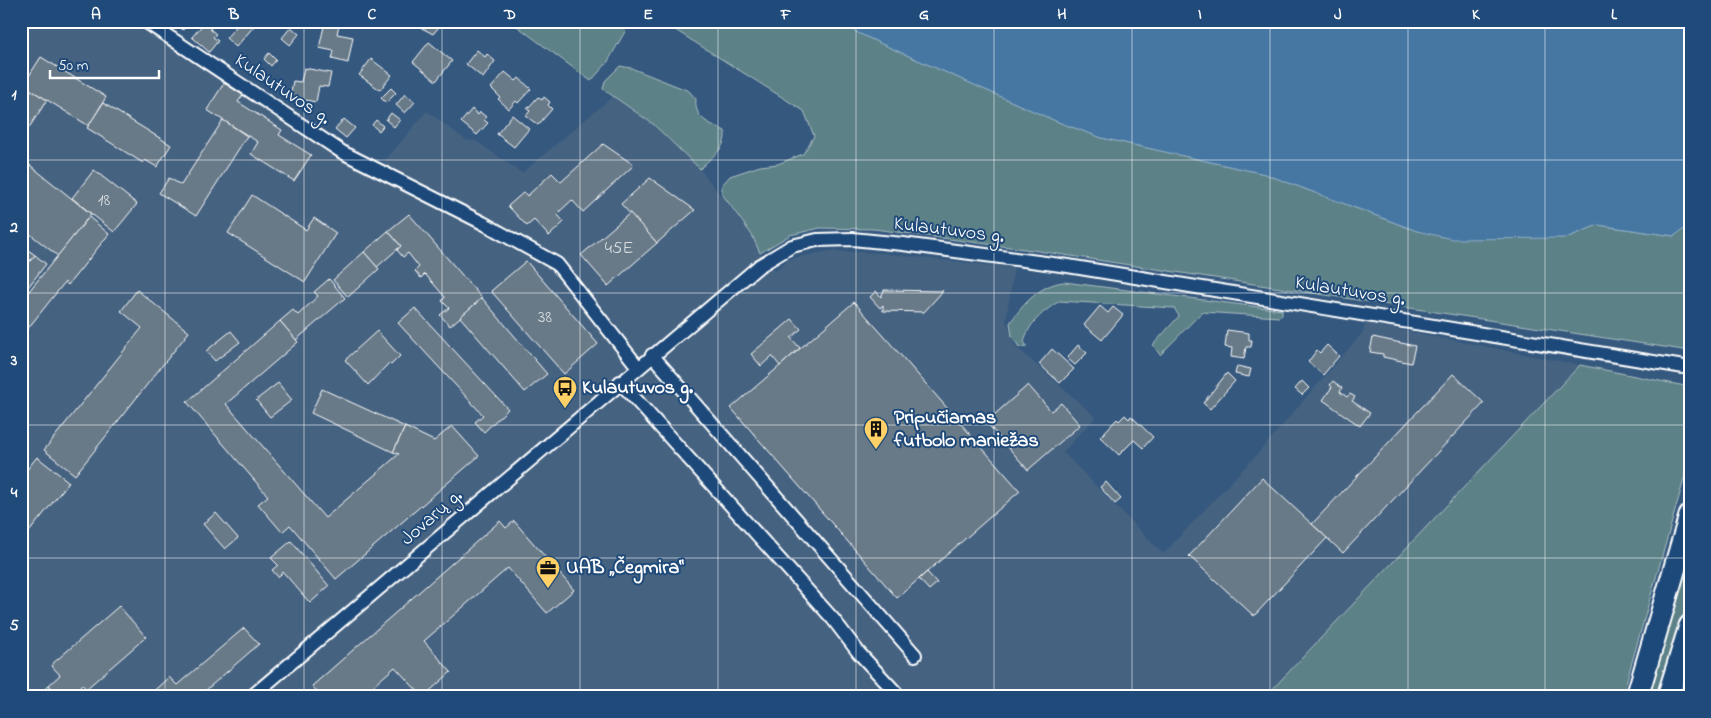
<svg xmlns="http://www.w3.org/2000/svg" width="1711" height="718" viewBox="0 0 1711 718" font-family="'Indie Flower',sans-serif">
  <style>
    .built { fill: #446281 }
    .green { fill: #5b8187; stroke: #adc0c3 }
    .water { fill: #4577a2; stroke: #8fadc7 }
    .building { fill: #687a88; stroke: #fff }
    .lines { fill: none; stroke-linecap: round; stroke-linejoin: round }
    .minor-casing { stroke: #fff; stroke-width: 16 }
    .trunk-casing { stroke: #fff; stroke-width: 25 }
    .minor { stroke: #1f4a7a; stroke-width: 12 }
    .trunk { stroke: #1f4a7a; stroke-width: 21 }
    .grid { fill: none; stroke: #fff; stroke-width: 1; stroke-opacity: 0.55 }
    .labels { text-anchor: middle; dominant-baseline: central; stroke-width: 4; stroke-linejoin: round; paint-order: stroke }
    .number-label { font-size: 18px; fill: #d9dee1 }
    .street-label { font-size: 20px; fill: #fff; stroke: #1f4a7a }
    .poi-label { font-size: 20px; font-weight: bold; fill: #fff; stroke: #1f4a7a; text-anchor: start }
    .neatline { fill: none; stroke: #fff; stroke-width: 2 }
    .grid-label { font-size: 16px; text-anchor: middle; font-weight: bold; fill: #fff }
  </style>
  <rect width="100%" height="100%" fill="#35587e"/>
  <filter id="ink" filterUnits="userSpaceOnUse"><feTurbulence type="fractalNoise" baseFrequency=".02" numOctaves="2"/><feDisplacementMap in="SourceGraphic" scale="10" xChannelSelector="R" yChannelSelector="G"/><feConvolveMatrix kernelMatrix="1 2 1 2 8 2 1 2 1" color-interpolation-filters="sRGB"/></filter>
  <g filter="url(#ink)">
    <polygon class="built" points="21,21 135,21 372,176 427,111 466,140 476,141 522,173 613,96 653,124 700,169 752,235 760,253 776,271 789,259 829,251 880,253 1014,268 1006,320 1015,346 1096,417 1063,452 1163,554 1258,453 1363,332 1365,323 1580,365 1265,697 21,697"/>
    <g class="green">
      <polygon points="510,21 631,21 607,63 591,81"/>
      <polygon points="661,21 841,21 858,33 884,45 1058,122 1102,138 1265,174 1417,231 1566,238 1598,225 1673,236 1690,225 1690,351 1032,250 874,229 820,228 803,232 790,235 760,253 752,235 722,194 722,185 730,176 760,166 778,164 803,154 814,136 804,111"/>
      <path d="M620,66L631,68L689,91L696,99C694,119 709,123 725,131C727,150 711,156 700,169L653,124L603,89L605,81Z"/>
      <path d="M1064,282L1282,310V315L1279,317L1202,312L1160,355L1153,345L1179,316L1174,308L1060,301C1044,310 1028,324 1024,342L1027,346L1019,347L1012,336L1010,323C1023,304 1041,284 1064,282Z"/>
      <polygon points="1580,365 1690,387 1690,458 1622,697 1265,697"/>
      <polygon points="1690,548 1690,592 1659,697 1646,697"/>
    </g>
    <polygon class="water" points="841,21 1690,21 1690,225 1674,236 1598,225 1566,238 1452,239 1417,231 1265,174 1102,138 1058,122 884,45 858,33"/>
    <g class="building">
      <polygon points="173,21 191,21 183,30"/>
      <polygon points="206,21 216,21 210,29 216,34 213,37 218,41 209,52 192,37"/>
      <polygon points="241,21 253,21 256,24 236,47 226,38"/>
      <polygon points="418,21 444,21 433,34 420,27 422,25"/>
      <polygon points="325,22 339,25 337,34 353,37 348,63 332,59 334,51 319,48"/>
      <polygon points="291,27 299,34 290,45 282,38"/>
      <polygon points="429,42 452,61 436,81 413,62"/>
      <polygon points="477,50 485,57 487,54 495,61 483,78 466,64"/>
      <polygon points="269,53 276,60 271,66 264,59"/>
      <polygon points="41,57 106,97 89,126 23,85"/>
      <polygon points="371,59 392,75 380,90 359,75"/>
      <polygon points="304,68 331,73 328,87 319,86 316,102 290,97 293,81 301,82"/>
      <polygon points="505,72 516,81 519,78 531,89 518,103 516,101 509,109 498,99 500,97 491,88"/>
      <polygon points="224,83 243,95 238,102 282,130 279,135 311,155 294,181 251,154 258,142 207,110"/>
      <polygon points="23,85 47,100 21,140 21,89"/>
      <polygon points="391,88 396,93 386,103 381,98"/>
      <polygon points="405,94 415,102 405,113 396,105"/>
      <polygon points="538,97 542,100 544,97 550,102 548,105 552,109 538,125 526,116 530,111 527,109"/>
      <polygon points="103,103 171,145 157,167 145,160 143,163 87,128"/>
      <polygon points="472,109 478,115 480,112 486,117 484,120 488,123 477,135 461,122"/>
      <polygon points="391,113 400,120 394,127 386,120"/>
      <polygon points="512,115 529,129 514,147 497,134"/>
      <polygon points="344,119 355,128 346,138 335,129"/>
      <polygon points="223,120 247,136 196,216 159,193 169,178 181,185"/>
      <polygon points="376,120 383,126 379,131 372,125"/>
      <polygon points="603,144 634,165 583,212 572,200 557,214 564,222 549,236 534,220 527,226 508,206 524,192 527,196 552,173 561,182"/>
      <polygon points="21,158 91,214 58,256 21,227"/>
      <polygon points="94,170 137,204 114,232 72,198"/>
      <polygon points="650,178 695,210 657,243 621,204"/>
      <polygon points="252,195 306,230 314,218 336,233 305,282 228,233"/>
      <polygon points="630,213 657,243 608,286 581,255"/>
      <polygon points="409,214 482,298 450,326 440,315 449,308 442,301 445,297 425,274 421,278 415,271 419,267 408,253 403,257 397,250 401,246 388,231"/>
      <polygon points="89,217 109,234 68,285 65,282 21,337 21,301"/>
      <polygon points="388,231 401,246 377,267 364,252"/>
      <polygon points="21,245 35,255 21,272"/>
      <polygon points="364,252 379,269 348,297 333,280"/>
      <polygon points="35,255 46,264 21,296 21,272"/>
      <polygon points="526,261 598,344 564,374 491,291"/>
      <polygon points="329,279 345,298 296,340 280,321 293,310 298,315 318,296 314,292"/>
      <polygon points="137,290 189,332 75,475 44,450 142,328 121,311"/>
      <polygon points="884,290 943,291 924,312 883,311 883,305 880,308 870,297 876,291 881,297"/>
      <polygon points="482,298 547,374 525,392 460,317"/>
      <polygon points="854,302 1020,491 897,598 731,408"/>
      <polygon points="1100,306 1108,313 1113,307 1123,315 1102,340 1084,325"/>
      <polygon points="415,308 508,409 484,432 475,422 483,415 398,323"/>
      <polygon points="792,319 801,329 791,338 800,348 780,366 772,356 761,366 751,354"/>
      <polygon points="280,321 298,342 226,404 325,518 399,454 393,452 405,427 434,441 452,426 479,456 336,579 290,525 282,532 258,504 268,496 187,402"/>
      <polygon points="1227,330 1249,333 1249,340 1252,340 1251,347 1246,347 1244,359 1231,357 1232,348 1225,347"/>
      <polygon points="231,331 240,342 215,361 206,351"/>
      <polygon points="377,331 400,356 391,365 389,363 368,385 345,360"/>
      <polygon points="1373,337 1415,346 1411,363 1383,357 1383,354 1370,352"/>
      <polygon points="1078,345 1087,353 1075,365 1067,358"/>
      <polygon points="1327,345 1339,356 1323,375 1308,362 1317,350 1320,353"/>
      <polygon points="1052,349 1074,369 1060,383 1039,364"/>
      <polygon points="1237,366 1251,369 1249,377 1235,374"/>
      <polygon points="1227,373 1235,381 1210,409 1203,403"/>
      <polygon points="1453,374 1484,403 1343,553 1312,524"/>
      <polygon points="1302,381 1309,388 1302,395 1295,389"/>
      <polygon points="1333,381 1342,388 1340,392 1347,397 1350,394 1355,397 1352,401 1370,413 1360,426 1323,400 1332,387 1330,385"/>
      <polygon points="278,383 292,400 270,417 256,400"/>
      <polygon points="1028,385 1051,411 1061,403 1080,425 1028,470 986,422"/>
      <polygon points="322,389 405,427 393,452 311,413"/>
      <polygon points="1125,415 1129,419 1131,416 1153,437 1143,448 1134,440 1119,455 1100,437 1117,419 1119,421"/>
      <polygon points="37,457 69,482 21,542 21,477"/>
      <polygon points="1262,478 1327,538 1254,616 1189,556"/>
      <polygon points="1106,482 1121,499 1115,504 1100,487"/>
      <polygon points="216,513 238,538 225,549 203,524"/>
      <polygon points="500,521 506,528 514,521 574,590 547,613 508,568 424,641 451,672 423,697 395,667 360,697 322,697 312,686"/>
      <polygon points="291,541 329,586 310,603 283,572 278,577 272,570 278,565 271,558"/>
      <polygon points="927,572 937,583 929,590 919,579"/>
      <polygon points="119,606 146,637 86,689 82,684 79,687 86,695 84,697 59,697 49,685 60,675 51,665"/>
      <polygon points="244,628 259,644 198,697 148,696 169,677 177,685"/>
      <polygon points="49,685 59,697 36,697"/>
    </g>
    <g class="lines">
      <defs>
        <g id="minor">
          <polyline points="145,21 342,152 483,223 557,264 638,367"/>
          <polyline points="652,355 915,655"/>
          <polyline points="620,382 833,619 859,653 900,697"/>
          <polyline points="251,697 759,266 792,246 817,240 852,239 903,244 1068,266 1690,368"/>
        </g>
        <g id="trunk">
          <polyline points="1637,697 1690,516"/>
          <polyline points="1668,697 1690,626"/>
        </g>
      </defs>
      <use href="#minor" class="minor-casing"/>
      <use href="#trunk" class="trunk-casing"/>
      <use href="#minor" class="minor"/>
      <use href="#trunk" class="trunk"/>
    </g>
  </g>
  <path class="grid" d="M165,21V697M304,21V697M442,21V697M580,21V697M718,21V697M856,21V697M994,21V697M1132,21V697M1270,21V697M1408,21V697M1545,21V697M21,160H1690M21,293H1690M21,425H1690M21,558H1690"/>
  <defs>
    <symbol id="bus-pin" viewBox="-11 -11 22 30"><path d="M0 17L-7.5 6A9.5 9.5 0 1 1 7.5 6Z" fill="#ffd166" stroke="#1f4a7a"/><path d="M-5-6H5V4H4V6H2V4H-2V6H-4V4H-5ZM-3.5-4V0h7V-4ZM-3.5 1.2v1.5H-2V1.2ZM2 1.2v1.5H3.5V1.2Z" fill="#111"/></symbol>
    <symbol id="building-pin" viewBox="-11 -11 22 30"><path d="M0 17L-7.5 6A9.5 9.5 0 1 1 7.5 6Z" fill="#ffd166" stroke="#1f4a7a"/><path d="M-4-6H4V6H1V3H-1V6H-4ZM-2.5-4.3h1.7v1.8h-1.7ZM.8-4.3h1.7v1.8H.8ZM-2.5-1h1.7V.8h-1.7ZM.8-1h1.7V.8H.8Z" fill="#111"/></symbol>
    <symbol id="office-pin" viewBox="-11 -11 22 30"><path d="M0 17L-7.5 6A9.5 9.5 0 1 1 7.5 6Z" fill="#ffd166" stroke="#1f4a7a"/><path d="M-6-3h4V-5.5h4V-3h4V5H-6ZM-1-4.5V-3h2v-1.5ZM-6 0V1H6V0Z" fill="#111"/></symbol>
  </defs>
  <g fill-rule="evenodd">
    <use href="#bus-pin" x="551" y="374" width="28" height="38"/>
    <use href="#building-pin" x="862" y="415" width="28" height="38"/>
    <use href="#office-pin" x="534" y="554" width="28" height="38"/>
  </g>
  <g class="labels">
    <g class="number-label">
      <text x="104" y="201">18</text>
      <text x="619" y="249">45E</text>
      <text x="545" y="318">38</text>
    </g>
    <g class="street-label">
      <text transform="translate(282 90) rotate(34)">Kulautuvos g.</text>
      <text transform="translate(949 231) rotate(7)">Kulautuvos g.</text>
      <text transform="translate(1350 292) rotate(9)">Kulautuvos g.</text>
      <text transform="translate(432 518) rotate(-41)">Jovarų g.</text>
    </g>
    <g class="poi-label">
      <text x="582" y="388">Kulautuvos g.</text>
      <text x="894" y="418">Pripučiamas<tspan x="894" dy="23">futbolo maniežas</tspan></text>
      <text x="566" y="568">UAB „Čegmira“</text>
    </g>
  </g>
  <rect width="1711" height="718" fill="none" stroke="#1f4a7a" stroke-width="55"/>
  <path d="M50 70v8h109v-8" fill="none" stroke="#ffffff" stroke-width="2.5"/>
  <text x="58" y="70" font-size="15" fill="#ffffff" stroke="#1f4a7a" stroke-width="4" paint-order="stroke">50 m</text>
  <rect x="28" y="28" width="1656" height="662" class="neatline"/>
  <g class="grid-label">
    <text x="96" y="19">A</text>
    <text x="234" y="19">B</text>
    <text x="372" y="19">C</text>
    <text x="510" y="19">D</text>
    <text x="648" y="19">E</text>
    <text x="786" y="19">F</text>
    <text x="924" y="19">G</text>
    <text x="1062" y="19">H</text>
    <text x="1200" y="19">I</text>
    <text x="1338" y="19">J</text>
    <text x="1476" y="19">K</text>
    <text x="1614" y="19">L</text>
    <text x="14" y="99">1</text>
    <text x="14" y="232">2</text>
    <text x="14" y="365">3</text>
    <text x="14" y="497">4</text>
    <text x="14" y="630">5</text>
  </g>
</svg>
